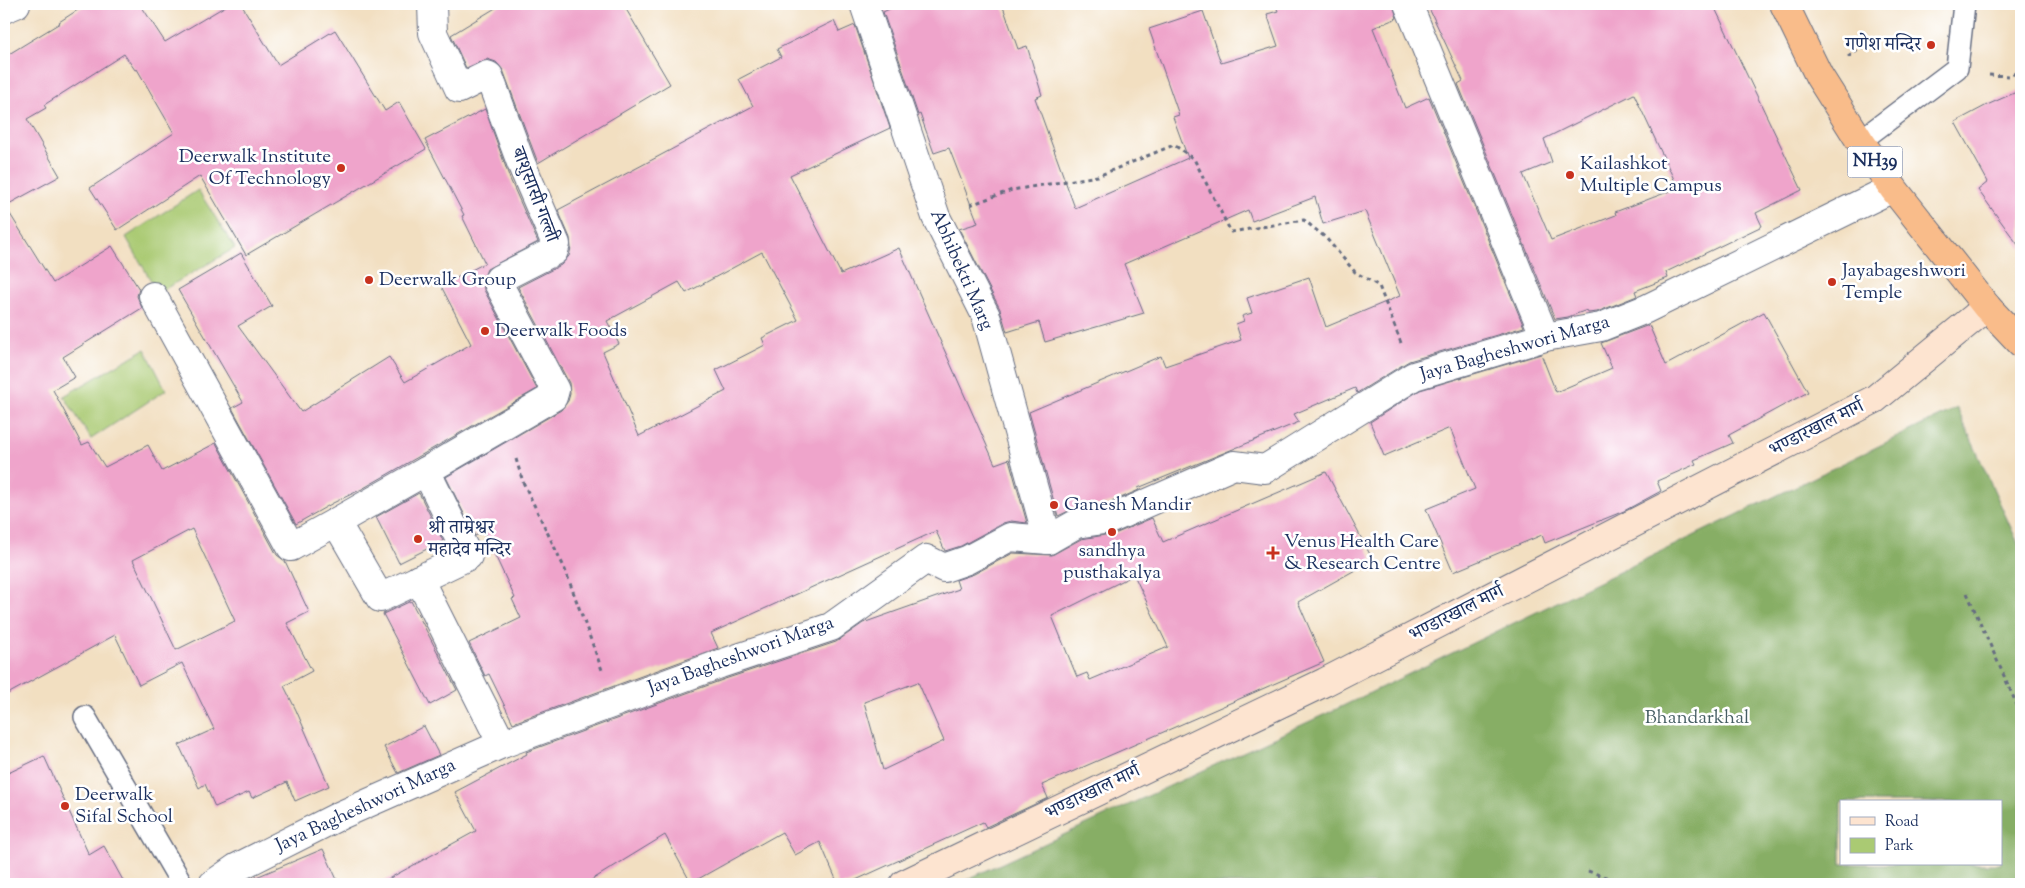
<svg xmlns="http://www.w3.org/2000/svg" width="2025" height="888" viewBox="0 0 2025 888" font-family="'Sorts Mill Goudy','Noto Serif Devanagari',serif">
  <style>
    .green { fill: #aaca73; stroke: #627c68 }
    .forest { fill: #87ae65; stroke: #516e62; fill-rule: evenodd }
    .building { fill: #efa4cb; fill-rule: evenodd }
    .lines { fill: none; stroke-linecap: round; stroke-linejoin: round }
    .service-casing { stroke: #666d81; stroke-width: 24 }
    .minor-casing { stroke: #666d81; stroke-width: 30 }
    .secondary-casing { stroke: #666d81; stroke-width: 30 }
    .trunk-casing { stroke: #666d81; stroke-width: 30 }
    .path { stroke: #666d81; stroke-width: 3; stroke-dasharray: 4 4; stroke-linecap: butt }
    .service { stroke: #fff; stroke-width: 21 }
    .minor { stroke: #fff; stroke-width: 28 }
    .secondary { stroke: #fde4d0; stroke-width: 28 }
    .trunk { stroke: #f9bc8a; stroke-width: 28 }
    .poi-dot { fill: #c8321e; stroke: #fff; stroke-width: 2 }
    .labels { text-anchor: middle; dominant-baseline: central; stroke-width: 5; stroke-linejoin: round; paint-order: stroke }
    .shield { fill: #fff; stroke: #5f6d8e; stroke-width: 1 }
    .shield-label { font-size: 18px; font-weight: bold; fill: #1b2f5e }
    .poi-label { font-size: 19px; fill: #1b2f5e; stroke: #fff; text-anchor: start }
    .street-label { font-size: 19px; fill: #1b2f5e; stroke: #fff }
    .park-label { font-size: 19px; fill: #465e64; stroke: #fff }
  </style>
  <rect width="100%" height="100%" fill="#fff"/>
  <filter id="ink" filterUnits="userSpaceOnUse"><feTurbulence type="fractalNoise" baseFrequency=".02" numOctaves="2"/><feDisplacementMap in="SourceGraphic" scale="10" xChannelSelector="R" yChannelSelector="G"/><feConvolveMatrix kernelMatrix="1 2 1 2 8 2 1 2 1" color-interpolation-filters="sRGB"/></filter>
  <filter id="wash" filterUnits="userSpaceOnUse"><feTurbulence type="fractalNoise" baseFrequency=".0096" numOctaves="4" result="noise"/><feDisplacementMap in="SourceGraphic" scale="20" xChannelSelector="R" yChannelSelector="G"/><feGaussianBlur stdDeviation="1.12" result="paint"/><feColorMatrix in="noise" values="0 0 0 0 0 0 0 0 0 0 0 0 0 0 0 0 0 1.4 0 .05"/><feComposite in="paint" operator="in"/></filter>
  <g filter="url(#wash)">
    <rect width="100%" height="100%" fill="#f2dfc1"/>
    <g class="green">
      <polygon points="198,190 235,248 158,293 126,237"/>
      <polygon points="145,349 166,390 91,439 64,396"/>
    </g>
    <path class="forest" d="M1957,408L2021,550V884H957L1345,705ZM1841,802H2001V864H1841Z"/>
    <g id="blocks">
      <g class="building">
        <path d="M87,4H140L165,42L229,4H241L278,65L335,30L385,111L399,102L426,149L246,255L200,176L117,230L90,188L174,133L137,69L135,70L124,54L44,105L46,108L27,119L60,176L5,206L53,283L112,246L139,289L137,296L142,308L63,357L75,377L53,390L82,445L89,442L105,467L148,445L162,471L216,443L277,555L285,561L309,612L287,623L312,671L284,686L296,710L329,786L295,801L287,782L252,798L249,792L215,807L205,784L199,788L179,745L214,729L182,663L139,685L115,635L4,696V57L60,23L59,22ZM192,529L235,621L176,650L133,560Z"/>
        <polygon points="502,4 623,4 670,84 538,163 503,70 496,62 487,59 466,68 451,35"/>
        <polygon points="900,4 1002,4 1018,49 1027,46 1042,95 1035,98 1075,208 1188,158 1173,117 1179,115 1149,29 1203,11 1221,63 1278,46 1267,14 1278,11 1275,4 1393,4 1397,18 1373,28 1405,108 1429,97 1524,327 1409,361 1357,393 1355,388 1294,414 1299,422 1138,488 1139,490 1107,504 1073,509 1058,516 1029,412 1161,356 1165,366 1241,340 1236,324 1244,321 1242,316 1252,313 1247,298 1309,277 1326,327 1400,296 1365,211 1323,224 1315,197 1252,221 1248,210 1124,264 1144,313 1045,342 1039,322 1007,332 1000,309 959,229 978,223 949,148 934,153 920,114 918,115 883,12"/>
        <path d="M1425,4H1713L1802,190L1756,213L1762,226L1666,272L1668,278L1635,291L1637,296L1597,312L1588,313L1587,310L1568,317L1555,319L1458,84L1463,81L1428,6L1426,7ZM1634,94L1678,188L1615,212L1616,215L1551,240L1523,174L1552,162L1544,139Z"/>
        <path d="M834,21L839,32L855,25L890,128L790,175L841,274L899,248L995,464L1009,459L1027,523L1011,521L1003,523L961,546L945,551L936,531L711,633L718,648L513,723L489,674L485,676L469,643L521,618L512,599L515,598L484,532L475,536L446,477L561,410L568,401L570,394L569,383L518,287L561,265L569,256L571,248L570,238L558,210L753,106L739,79L781,57L777,49ZM762,252L798,320L762,338L765,345L716,370L726,391L639,436L603,352L619,344L607,321L679,282L686,293Z"/>
        <polygon points="2021,90 2021,249 1978,190 1988,182 1955,122 1987,105"/>
        <polygon points="485,109 510,179 538,242 487,269 483,279 484,290 537,389 362,489 333,503 296,524 232,408 243,402 178,290 241,253 272,306 238,326 301,412 389,357 405,382 471,344 441,286 485,263 462,216 464,215 425,140"/>
        <polygon points="1764,312 1808,392 1729,435 1733,443 1694,460 1696,464 1657,481 1661,491 1624,511 1545,543 1542,535 1453,572 1426,509 1475,489 1450,428 1384,456 1370,422 1420,390 1541,354 1556,392 1612,368 1601,343 1649,325 1666,365"/>
        <path d="M1326,472L1373,560L1298,602L1324,662L1042,785L1048,798L986,827L983,822L847,884H838L820,842L795,855L782,832L691,883L665,835L585,884H379L476,831L455,792L527,754L526,752L725,679L836,642L863,623L959,589L956,580L974,574L1013,553L1052,555L1081,539L1117,533L1152,518L1163,542ZM1134,575L1168,647L1090,680L1087,673L1077,677L1052,616ZM918,682L944,741L883,770L864,702Z"/>
        <polygon points="419,493 443,541 399,563 376,517"/>
        <polygon points="411,601 457,690 430,705 383,614"/>
        <polygon points="424,726 439,755 398,773 384,747"/>
        <polygon points="44,756 89,855 104,846 125,884 4,884 4,775"/>
        <polygon points="323,849 339,884 240,884 242,883"/>
      </g>
    </g>
  </g>
  <g filter="url(#ink)">
    <use href="#blocks" fill-opacity="0" stroke="#666d81" stroke-width="1"/>
    <g class="lines">
      <defs>
        <g id="service">
          <polyline points="1860,141 1957,68 1964,4"/>
          <polyline points="85,717 182,884"/>
        </g>
        <g id="minor">
          <polyline points="864,4 936,217 986,316 1048,540"/>
          <polyline points="1408,4 1545,337"/>
          <polyline points="4,9 16,4"/>
          <polyline points="153,296 291,547 336,522"/>
          <polyline points="426,471 553,397 555,390 498,283 499,279 554,251 556,244 521,163 489,76 487,75 459,89 433,33 432,4"/>
          <polygon points="426,471 468,556 380,598 336,522"/>
          <polyline points="419,579 502,744"/>
          <polyline points="213,884 236,868 341,815 502,744 720,664 831,627 926,559 944,568 967,560 1010,537 1048,540 1076,524 1111,519 1234,465 1265,469 1414,376 1545,337 1601,327 1646,309 1893,188"/>
        </g>
        <polyline id="secondary" points="904,884 1325,682 1875,399 1987,307"/>
        <polyline id="trunk" points="1784,4 1819,76 1860,141 1893,188 1987,307 2021,343"/>
      </defs>
      <use href="#service" class="service-casing"/>
      <use href="#minor" class="minor-casing"/>
      <use href="#secondary" class="secondary-casing"/>
      <use href="#trunk" class="trunk-casing"/>
      <g class="path">
        <polyline points="1848,57 1864,46"/>
        <polyline points="1989,75 2010,76 2021,70"/>
        <polyline points="970,205 1012,190 1098,176 1174,145 1194,159 1231,232 1304,220 1326,238 1355,272 1379,286 1401,343"/>
        <polyline points="516,459 523,482 564,567 602,670"/>
        <polyline points="1967,593 2021,714"/>
        <polyline points="1588,871 1626,884"/>
      </g>
      <use href="#service" class="service"/>
      <use href="#minor" class="minor"/>
      <use href="#secondary" class="secondary"/>
      <use href="#trunk" class="trunk"/>
    </g>
  </g>
  <g class="poi-dot">
    <circle cx="1931" cy="45" r="5"/>
    <circle cx="341" cy="168" r="5"/>
    <circle cx="1570" cy="175" r="5"/>
    <circle cx="369" cy="280" r="5"/>
    <circle cx="1832" cy="282" r="5"/>
    <circle cx="485" cy="331" r="5"/>
    <circle cx="1054" cy="505" r="5"/>
    <circle cx="1112" cy="532" r="5"/>
    <circle cx="418" cy="539" r="5"/>
    <path d="M1270.5 545.5h5v5h5v5h-5v5h-5v-5h-5v-5h5z"/>
    <circle cx="65" cy="806" r="5"/>
  </g>
  <g class="labels">
    <rect class="shield" x="1847.5" y="146.5" width="55" height="31" rx="4"/>
    <g class="shield-label">
      <text x="1875" y="162">NH39</text>
    </g>
    <g class="poi-label">
      <text x="1921" y="45" text-anchor="end">गणेश मन्दिर</text>
      <text x="331" y="157" text-anchor="end">Deerwalk Institute<tspan x="331" dy="22">Of Technology</tspan></text>
      <text x="1580" y="164">Kailashkot<tspan x="1580" dy="22">Multiple Campus</tspan></text>
      <text x="1842" y="271">Jayabageshwori<tspan x="1842" dy="22">Temple</tspan></text>
      <text x="379" y="280">Deerwalk Group</text>
      <text x="495" y="331">Deerwalk Foods</text>
      <text x="1064" y="505">Ganesh Mandir</text>
      <text x="428" y="528">श्री ताम्रेश्वर<tspan x="428" dy="22">महादेव मन्दिर</tspan></text>
      <text x="1284" y="542">Venus Health Care<tspan x="1284" dy="22">&amp; Research Centre</tspan></text>
      <text x="1112" y="551" text-anchor="middle">sandhya<tspan x="1112" dy="22">pusthakalya</tspan></text>
      <text x="75" y="795">Deerwalk<tspan x="75" dy="22">Sifal School</tspan></text>
    </g>
    <g class="street-label">
      <text transform="translate(534 195) rotate(69)">बाशुसासी गल्ली</text>
      <text transform="translate(961 270) rotate(66)">Abhibekti Marg</text>
      <text transform="translate(1515 349) rotate(-16)">Jaya Bagheshwori Marga</text>
      <text transform="translate(1817 429) rotate(-27)">भण्डारखाल मार्ग</text>
      <text transform="translate(1457 614) rotate(-27)">भण्डारखाल मार्ग</text>
      <text transform="translate(741 656) rotate(-20)">Jaya Bagheshwori Marga</text>
      <text transform="translate(1093 793) rotate(-26)">भण्डारखाल मार्ग</text>
      <text transform="translate(366 806) rotate(-25)">Jaya Bagheshwori Marga</text>
    </g>
    <g class="park-label">
      <text x="1697" y="718">Bhandarkhal</text>
    </g>
  </g>
  <rect width="2025" height="888" fill="none" stroke="#fff" stroke-width="20"/>
  <rect x="1840" y="800" width="162" height="65" fill="#ffffff" stroke="#a4acbf"/>
  <rect x="1850" y="817" width="25" height="8" fill="#fde4d0" stroke="#a4acbf"/>
  <text x="1885" y="826" font-size="15" fill="#1b2f5e">Road</text>
  <rect x="1850" y="838" width="25" height="15" fill="#aaca73" stroke="#a4acbf"/>
  <text x="1885" y="850" font-size="15" fill="#1b2f5e">Park</text>
</svg>
